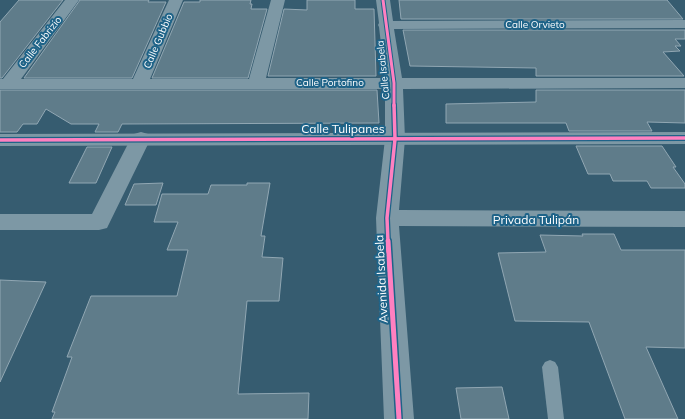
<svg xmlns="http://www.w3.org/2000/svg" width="685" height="419" viewBox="0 0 685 419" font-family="Mulish,sans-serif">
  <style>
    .building { fill: #5f7c8a; stroke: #91a7b3 }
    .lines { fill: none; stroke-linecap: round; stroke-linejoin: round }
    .service { fill: #7d98a5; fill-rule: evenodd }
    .minor { fill: #7d98a5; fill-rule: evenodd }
    .tertiary { fill: #7d98a5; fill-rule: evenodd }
    .cycleway-far2-casing { stroke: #1e6388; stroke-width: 5 }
    .cycleway-far1-casing { stroke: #1e6388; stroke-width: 6 }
    .cycleway-casing { stroke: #1e6388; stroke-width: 8 }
    .cycleway-far2 { stroke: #ff80c0; stroke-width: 3 }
    .cycleway-far1 { stroke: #ff80c0; stroke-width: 3.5 }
    .cycleway { stroke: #ff80c0; stroke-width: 5 }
    .labels { text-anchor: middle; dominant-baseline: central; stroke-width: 4; stroke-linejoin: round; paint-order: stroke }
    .far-street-label { font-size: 10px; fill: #fff; stroke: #1e6388 }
    .street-label { font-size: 12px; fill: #fff; stroke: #1e6388 }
  </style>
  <rect width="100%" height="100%" fill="#365c70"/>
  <g class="building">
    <polygon points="19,0 63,0 2,78 0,78 0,22"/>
    <polygon points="80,0 149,0 148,2 166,2 132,78 24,78"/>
    <polygon points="200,0 251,0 250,4 252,4 251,9 267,9 248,78 152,78 184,2 200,2"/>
    <polygon points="307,0 355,0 355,9 374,9 376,76 268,76 284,9 307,10"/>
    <polygon points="399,0 667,0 683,19 401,19"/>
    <polygon points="403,30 685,30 685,39 675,39 681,46 675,46 680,51 663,52 684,76 536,76 536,68 410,66"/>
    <polygon points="0,90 377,90 379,123 122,124 118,132 95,132 99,124 71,124 46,109 37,124 23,124 17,132 0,132"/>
    <polygon points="536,90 685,90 685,123 647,122 652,131 569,131 566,123 446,123 446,104 536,102"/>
    <polygon points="576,146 662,146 676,167 673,167 685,184 685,188 651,188 647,181 613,181 610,174 588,174"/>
    <polygon points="87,147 112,147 96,183 69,183"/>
    <polygon points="163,183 156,205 125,205 134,184"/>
    <polygon points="247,183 270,183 261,236 265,236 262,257 283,258 279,301 247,301 238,394 309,393 308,419 52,419 55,412 52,412 72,357 67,357 91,296 177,296 188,250 167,250 178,222 154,222 162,194 208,194 211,185 247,185"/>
    <polygon points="582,234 614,234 621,250 685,250 685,348 646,347 678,419 625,419 589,322 515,321 498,253 546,252 540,235 583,236"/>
    <polygon points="0,280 46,282 0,382"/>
    <polygon points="502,387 509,419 461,419 456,388"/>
  </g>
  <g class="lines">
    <polygon class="service" points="550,360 555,362 558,367 564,419 548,419 542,367 545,362"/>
    <g class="minor">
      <polygon points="65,0 79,0 21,79 133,79 169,0 183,0 150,79 249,79 271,0 285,0 266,78 385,78 379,27 378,25 379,23 376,0 390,0 393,21 685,20 685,28 394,29 402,78 685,78 685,88 403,89 405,139 399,210 685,211 685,227 399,226 414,419 384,419 376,218 385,139 385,89 0,89 0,79 3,79"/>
      <polygon points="141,132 148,134 151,138 107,228 99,230 0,230 0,214 92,214 131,138 134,134"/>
    </g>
    <polygon class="tertiary" points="685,132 685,144 0,146 0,134"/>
    <defs>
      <polyline id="cycleway-far2" points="383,0 394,83 394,106"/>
      <g id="cycleway-far1">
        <polyline points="0,140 685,138"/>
        <polyline points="388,242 387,218 395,139 394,105"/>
      </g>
      <polyline id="cycleway" points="388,241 399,419"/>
    </defs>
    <use href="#cycleway-far2" class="cycleway-far2-casing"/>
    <use href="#cycleway-far1" class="cycleway-far1-casing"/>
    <use href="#cycleway" class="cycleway-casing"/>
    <use href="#cycleway-far2" class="cycleway-far2"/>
    <use href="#cycleway-far1" class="cycleway-far1"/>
    <use href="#cycleway" class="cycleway"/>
  </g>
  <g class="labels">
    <g class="far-street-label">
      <text x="535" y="24">Calle Orvieto</text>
      <text transform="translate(158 41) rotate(-67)">Calle Gubbio</text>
      <text transform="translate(40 42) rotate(-52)">Calle Fabrizio</text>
      <text transform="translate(383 70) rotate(-96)">Calle Isabela</text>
      <text x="330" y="82">Calle Portofino</text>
    </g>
    <g class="street-label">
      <text x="343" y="128">Calle Tulipanes</text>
      <text x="536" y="219">Privada Tulipán</text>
      <text transform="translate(381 279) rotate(-93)">Avenida Isabela</text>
    </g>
  </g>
</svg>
